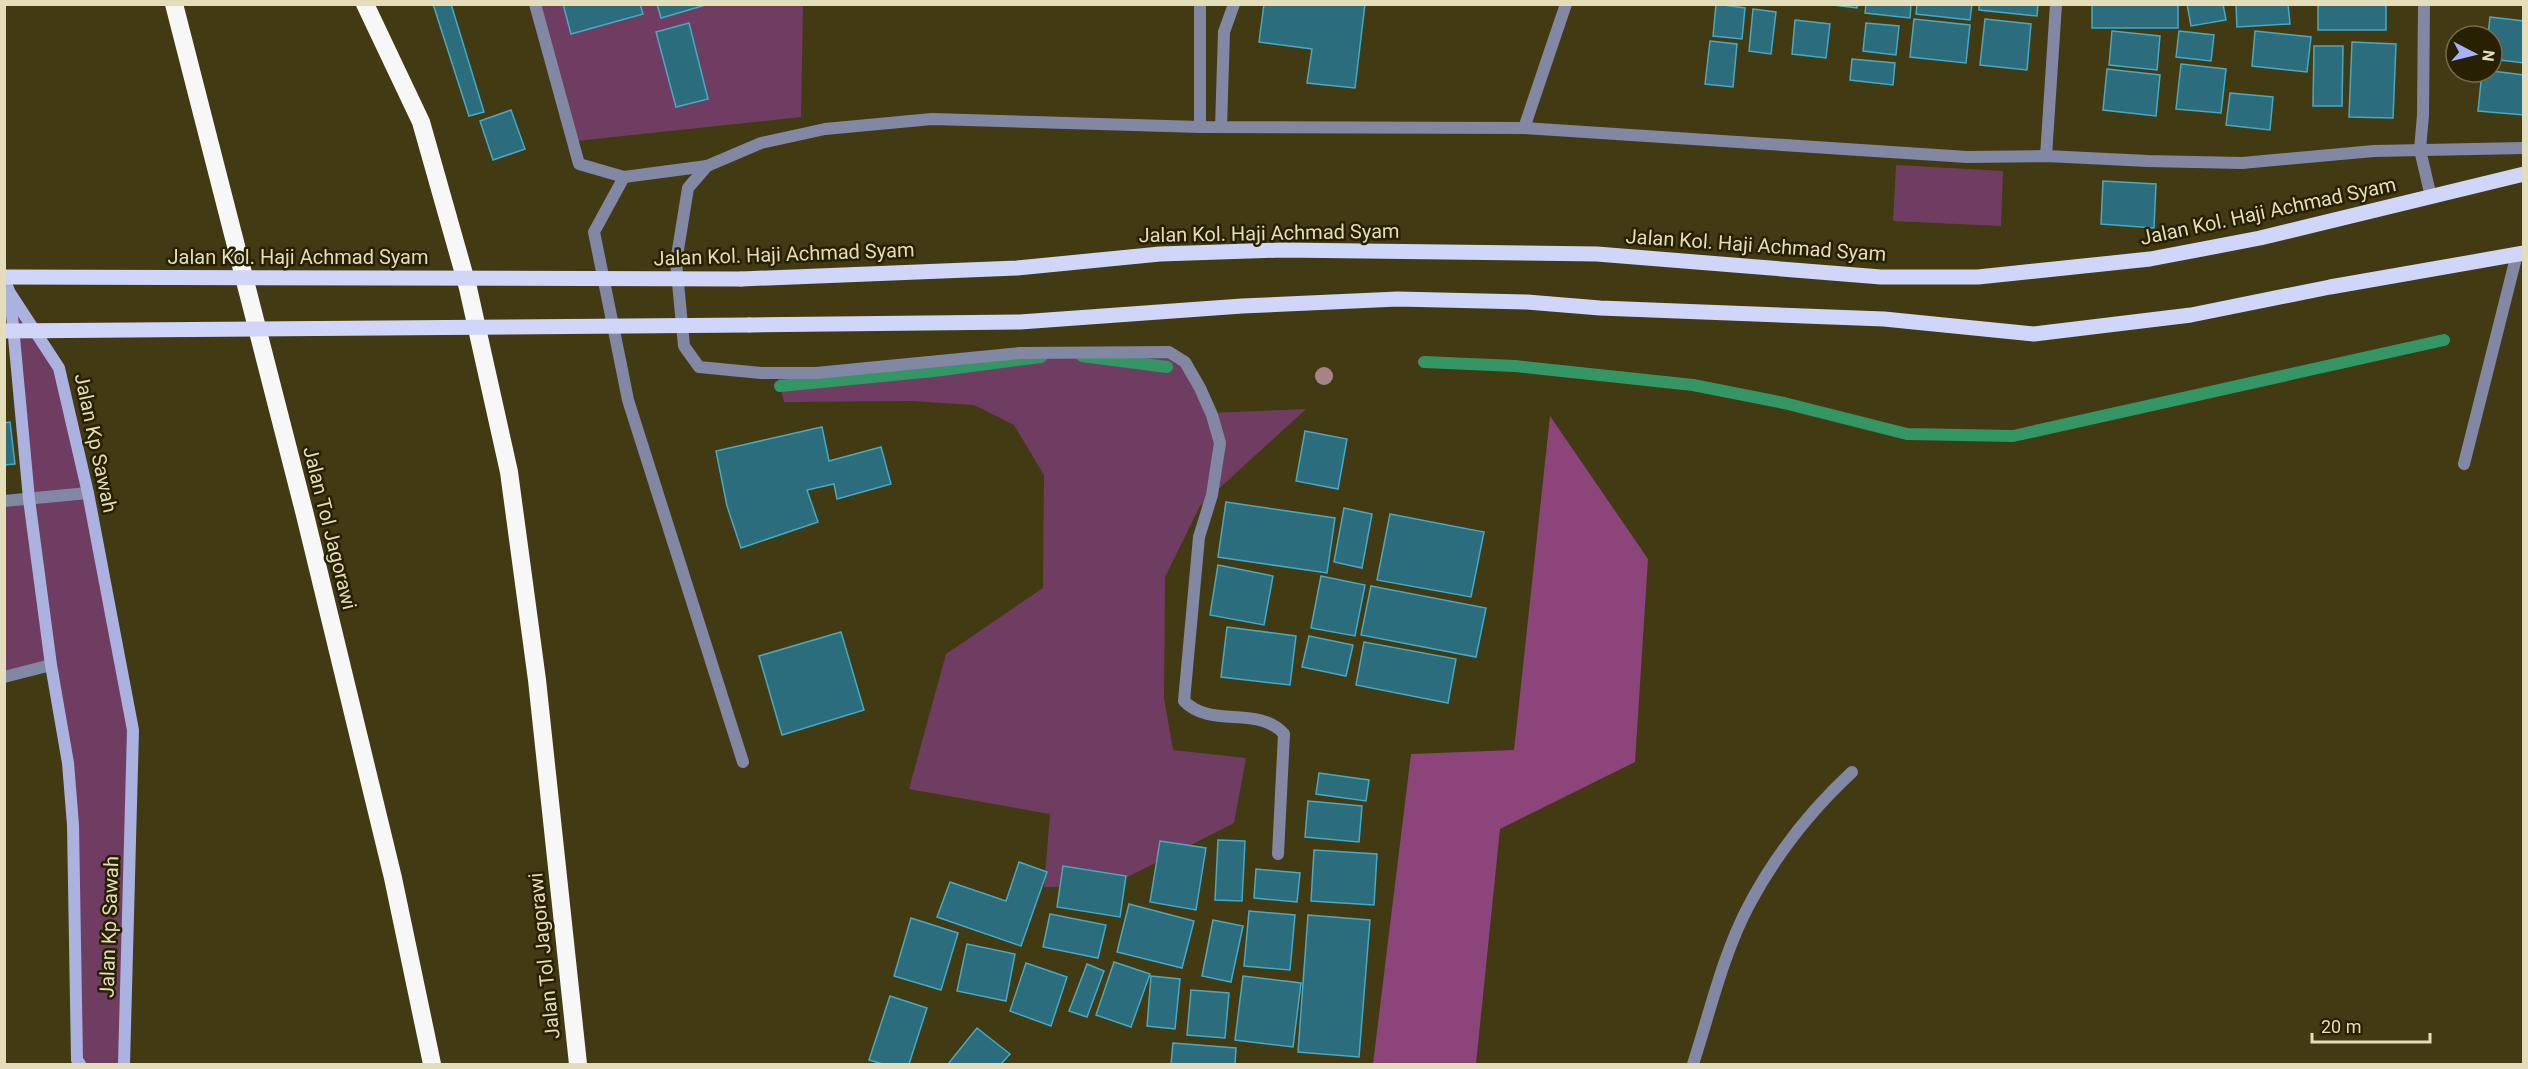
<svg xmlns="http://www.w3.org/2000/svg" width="2528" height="1069" viewBox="0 0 2528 1069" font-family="Roboto,sans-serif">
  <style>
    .green { fill: #703d62 }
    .forest { fill: #8c457a }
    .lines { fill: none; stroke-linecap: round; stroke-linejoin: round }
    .stream { stroke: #349565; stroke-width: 12 }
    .building { fill: #2b6c7d; stroke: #48a9c3; stroke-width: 1.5 }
    .lane { stroke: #8287a4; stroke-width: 12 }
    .street { stroke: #8287a4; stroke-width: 12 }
    .secondary { stroke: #abb2e0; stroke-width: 12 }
    .primary { stroke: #d0d6f9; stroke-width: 15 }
    .highway { stroke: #f7f7f7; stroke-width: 18 }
    .primary-bridge { stroke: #d0d6f9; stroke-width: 15 }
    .tree { fill: #a78288 }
    .labels { text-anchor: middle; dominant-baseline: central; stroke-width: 5; stroke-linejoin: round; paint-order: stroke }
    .street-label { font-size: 20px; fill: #e4ddb9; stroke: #272102 }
  </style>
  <rect width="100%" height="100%" fill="#423a12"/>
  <g class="green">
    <polygon points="540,5 803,5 801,117 576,141"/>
    <polygon points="1896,165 2003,171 2001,226 1893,221"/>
    <polygon points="10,293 59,368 133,730 124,1064 80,1064 73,825 51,666 5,675 4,501 29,499"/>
    <polygon points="1169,352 1185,362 1210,413 1306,409 1200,506 1165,577 1164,698 1173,750 1246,758 1234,823 1110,886 1044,887 1050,814 909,789 946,654 1043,588 1044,475 1014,425 974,405 911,401 784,402 777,374 1020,353"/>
  </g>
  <polygon class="forest" points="1550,416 1648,559 1635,762 1500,829 1476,1064 1373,1064 1411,754 1514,750"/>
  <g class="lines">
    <g class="stream">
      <polyline points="1082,356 1167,367"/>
      <polyline points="1424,362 1515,366 1693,385 1784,403 1907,434 2013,436 2444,340"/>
      <polyline points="780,386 934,371 1041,357"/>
    </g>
  </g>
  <g class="building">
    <polygon points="433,4 451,4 484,112 469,116"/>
    <polygon points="563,4 640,4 643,14 571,34"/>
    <polygon points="657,4 709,4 661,18"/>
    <polygon points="1264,4 1365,4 1355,88 1307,83 1312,49 1259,42"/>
    <polygon points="1716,4 1745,8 1742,39 1713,36"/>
    <polygon points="1825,4 1857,4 1857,8"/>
    <polygon points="1866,4 1911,4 1910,18 1865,13"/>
    <polygon points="1917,4 1972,4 1970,20 1916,14"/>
    <polygon points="1979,4 2038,4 2037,16 1979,10"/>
    <rect x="2092" y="4" width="86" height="24"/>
    <polygon points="2187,4 2223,4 2226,20 2191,26"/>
    <polygon points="2236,4 2288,4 2290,24 2237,27"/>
    <rect x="2318" y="4" width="68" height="26"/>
    <polygon points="1753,9 1776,12 1771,54 1749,51"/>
    <polygon points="2490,17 2524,21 2524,63 2492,59 2492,36 2488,36"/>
    <polygon points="1914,19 1970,25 1966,63 1910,57"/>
    <polygon points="1985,19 2031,24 2027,70 1980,65"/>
    <polygon points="1795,20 1830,24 1826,58 1792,54"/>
    <polygon points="689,23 708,99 676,107 656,32"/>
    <polygon points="1866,23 1899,26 1896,55 1863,51"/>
    <polygon points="2112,31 2160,36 2157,70 2109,65"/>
    <polygon points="2179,31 2214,35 2211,61 2176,57"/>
    <polygon points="2255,31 2311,37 2307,72 2252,66"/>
    <polygon points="1710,41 1737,44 1733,87 1705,84"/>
    <polygon points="2352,42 2396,44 2393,118 2349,117"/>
    <polygon points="2314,46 2343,46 2342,106 2313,106"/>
    <polygon points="1852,59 1895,63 1893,85 1850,80"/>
    <polygon points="2181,64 2226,69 2221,113 2176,109"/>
    <polygon points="2107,69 2160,75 2156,116 2103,110"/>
    <polygon points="2492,71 2524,75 2524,115 2478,111 2482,72"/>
    <polygon points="2230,93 2273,97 2270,130 2226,125"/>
    <polygon points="511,110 525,149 493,160 480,121"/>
    <polygon points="2103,181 2156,184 2154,228 2101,224"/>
    <polygon points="10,422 15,464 4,465 4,423"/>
    <polygon points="822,427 829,461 881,447 891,484 837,499 834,484 807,490 818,522 741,548 727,506 716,451"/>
    <polygon points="1305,431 1347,439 1338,489 1296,481"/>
    <polygon points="1226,502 1335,518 1327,573 1218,557"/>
    <polygon points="1344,508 1372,514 1362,568 1334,562"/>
    <polygon points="1390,514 1484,532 1471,597 1377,580"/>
    <polygon points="1218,565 1273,576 1264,625 1210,615"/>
    <polygon points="1321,576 1365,585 1355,636 1311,628"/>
    <polygon points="1371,586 1486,608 1476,657 1361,635"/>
    <polygon points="1227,627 1296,636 1290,685 1221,677"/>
    <polygon points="841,632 864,710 782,735 759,656"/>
    <polygon points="1309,636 1353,645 1346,676 1302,667"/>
    <polygon points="1364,642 1456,659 1448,703 1356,685"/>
    <polygon points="1319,773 1369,780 1366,801 1316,794"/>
    <polygon points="1308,801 1362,806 1359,842 1305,837"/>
    <polygon points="1218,840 1245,841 1242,901 1215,900"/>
    <polygon points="1160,841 1206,848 1196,910 1150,902"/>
    <polygon points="1314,850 1377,854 1374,905 1311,901"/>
    <polygon points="1019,862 1047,872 1021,946 937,917 950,882 1006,901"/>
    <polygon points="1063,866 1126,876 1120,917 1057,907"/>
    <polygon points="1256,869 1300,873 1297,902 1254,898"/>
    <polygon points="1129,904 1194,921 1182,968 1117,952"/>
    <polygon points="1249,911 1295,915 1290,970 1244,966"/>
    <polygon points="1050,914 1106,925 1098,958 1043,947"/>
    <polygon points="1308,915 1370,920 1359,1057 1298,1052"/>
    <polygon points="911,918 958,933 941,990 894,976"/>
    <polygon points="1213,920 1243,926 1231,982 1202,976"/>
    <polygon points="967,944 1015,954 1006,1001 957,991"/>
    <polygon points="1114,962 1150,974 1131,1027 1096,1015"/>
    <polygon points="1026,963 1067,977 1051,1026 1010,1011"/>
    <polygon points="1087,964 1104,971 1087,1017 1069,1011"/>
    <polygon points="1151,976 1180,979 1175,1029 1147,1026"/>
    <polygon points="1243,976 1301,983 1293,1047 1235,1040"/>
    <polygon points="1191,990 1229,993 1225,1038 1187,1035"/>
    <polygon points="890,996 927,1008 909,1064 883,1064 869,1060"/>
    <polygon points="977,1028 1010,1054 1001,1064 948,1064"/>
    <polygon points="1173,1043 1236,1048 1235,1064 1171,1064"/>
  </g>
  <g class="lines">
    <g class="lane">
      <polyline points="621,365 628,400 743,762"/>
      <polyline points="2464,464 2517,254"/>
      <path d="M1693,1064C1710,1012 1723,954 1749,905C1776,854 1810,811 1852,772"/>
    </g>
    <g class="street">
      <polyline points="535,4 579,164 624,177 707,166 761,143 825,129 932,119 1200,127 1524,128 1967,157 2046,156 2148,161 2242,163 2374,151 2524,148"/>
      <polyline points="2424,4 2423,115 2420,150 2431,197"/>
      <polyline points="1200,127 1200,4"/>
      <polyline points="1221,127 1224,32 1234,4"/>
      <polyline points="1524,128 1566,4"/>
      <polyline points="2046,156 2056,4"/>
      <path d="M707,166L688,188L676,262L684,346L699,367L761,373H816L1020,353L1169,352L1185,362L1200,388L1212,415L1220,443L1212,495L1199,537L1184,701C1211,729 1259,705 1284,734L1278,854"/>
      <polyline points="621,365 594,232 624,177"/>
      <polyline points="4,501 88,493"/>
      <polyline points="4,677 51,665"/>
    </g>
    <g class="secondary">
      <polyline points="4,279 10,293 59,368 88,493 133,730 124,1064"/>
      <polyline points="10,294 29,499 51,665 68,763 73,825 77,1060 80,1064"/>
    </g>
    <g class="primary">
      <polyline points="741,279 1017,268 1160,254 1282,250 1597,254 1881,277 1978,277 2150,259 2260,238 2524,174"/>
      <polyline points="749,325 1020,322 1242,306 1398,299 1527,302 1600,308 1884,319 2034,334 2191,315 2330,287 2524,253"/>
    </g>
    <g class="highway">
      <polyline points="174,4 305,515 393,878 432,1064"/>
      <polyline points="365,4 421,122 468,288 509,472 537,680 578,1064"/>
    </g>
    <g class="primary-bridge">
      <polyline points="4,277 741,279"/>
      <polyline points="4,331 749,325"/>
    </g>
  </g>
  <circle class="tree" cx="1324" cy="376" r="9"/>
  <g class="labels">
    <g class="street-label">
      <text transform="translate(2268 211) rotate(-12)">Jalan Kol. Haji Achmad Syam</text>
      <text transform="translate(1269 233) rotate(-1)">Jalan Kol. Haji Achmad Syam</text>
      <text transform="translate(1756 245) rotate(4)">Jalan Kol. Haji Achmad Syam</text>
      <text transform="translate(784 254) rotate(-2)">Jalan Kol. Haji Achmad Syam</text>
      <text x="298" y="257">Jalan Kol. Haji Achmad Syam</text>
      <text transform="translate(96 443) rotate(78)">Jalan Kp Sawah</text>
      <text transform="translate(330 528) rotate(76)">Jalan Tol Jagorawi</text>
      <text transform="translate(109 927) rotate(-88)">Jalan Kp Sawah</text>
      <text transform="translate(544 956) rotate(-96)">Jalan Tol Jagorawi</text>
    </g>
  </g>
  <rect width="2528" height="1069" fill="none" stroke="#e4ddb9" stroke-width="12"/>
  <g transform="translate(2474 54) rotate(97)"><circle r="28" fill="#272102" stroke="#736c4b" stroke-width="1.5"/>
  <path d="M0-4.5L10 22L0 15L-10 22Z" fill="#a7b1fc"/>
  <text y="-9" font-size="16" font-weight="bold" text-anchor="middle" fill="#e4ddb9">N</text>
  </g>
  <path d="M2312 1033v9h118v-9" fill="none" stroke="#e4ddb9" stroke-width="3"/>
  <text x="2321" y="1033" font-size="18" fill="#e4ddb9" stroke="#272102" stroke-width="4.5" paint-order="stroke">20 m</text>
</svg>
